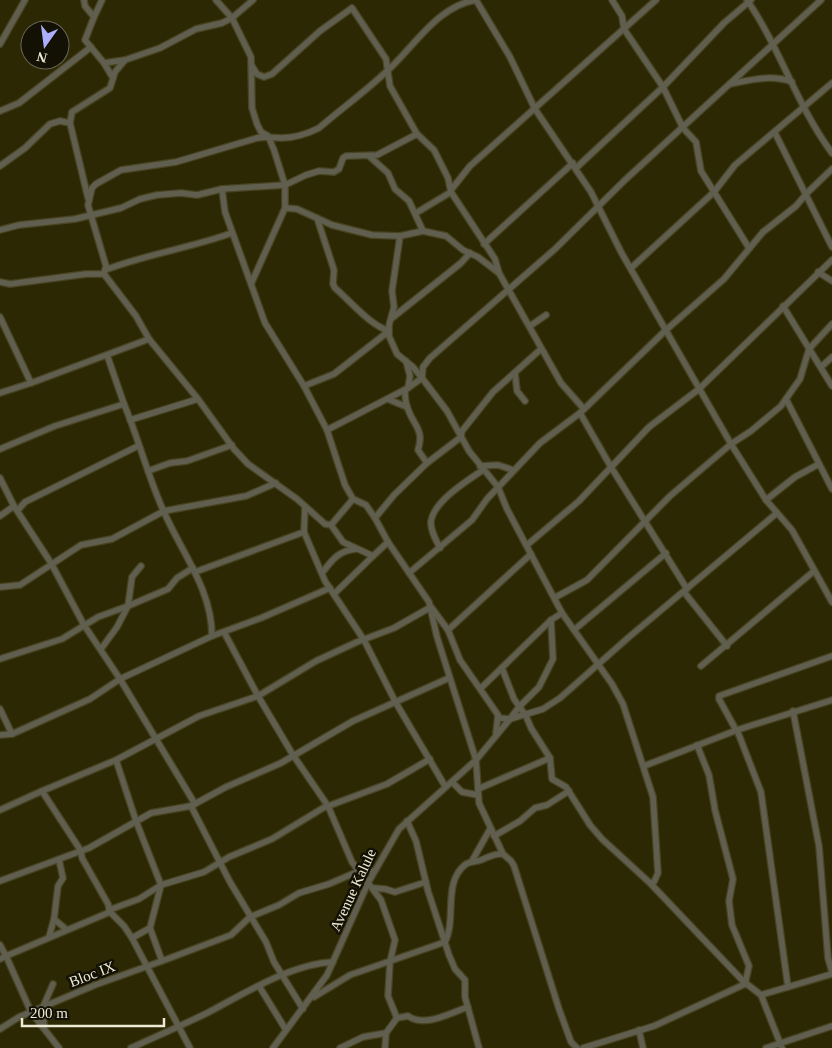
<svg xmlns="http://www.w3.org/2000/svg" width="832" height="1048" viewBox="0 0 832 1048" font-family="Georgia,serif">
  <style>
    .lines { fill: none; stroke-linecap: round; stroke-linejoin: round }
    .minor-casing { stroke: #484321; stroke-width: 8 }
    .minor { stroke: #605e4e; stroke-width: 5.5 }
    .labels { text-anchor: middle; dominant-baseline: central; stroke-width: 5; stroke-linejoin: round; paint-order: stroke }
    .street-label { font-size: 15px; fill: #ece9d5; stroke: #131104 }
  </style>
  <rect width="100%" height="100%" fill="#2d2804"/>
  <g class="lines">
    <defs>
      <g id="minor">
        <polyline points="84,0 85,6 94,17 85,40 104,63 113,78"/>
        <polyline points="216,0 232,18 251,57 252,108 257,124 261,132 268,136 274,150 285,185 285,208 251,284 265,323 304,386 327,430 345,485 353,499 366,505 375,518 388,542 429,602 437,637 476,760 479,803 503,854"/>
        <polyline points="476,0 510,57 535,109 591,192 621,252 731,444 766,500 792,530 832,602"/>
        <polyline points="612,0 622,16 624,29 663,87 683,128 696,142 701,171 749,248"/>
        <path d="M747,0C780,48 797,106 832,153"/>
        <polyline points="94,17 102,0"/>
        <polyline points="0,44 25,0"/>
        <polyline points="104,63 125,60"/>
        <polyline points="252,66 257,74 264,77 272,74 320,31 352,8 386,59 390,86 417,134"/>
        <path d="M730,84C751,80 772,74 792,82"/>
        <polyline points="0,111 19,103 91,47"/>
        <polyline points="775,133 832,247"/>
        <polyline points="369,156 388,173 395,189 409,201 423,231"/>
        <polyline points="0,166 25,148 50,124 60,121 70,123"/>
        <polyline points="576,168 663,87 724,23 751,0"/>
        <polyline points="222,189 225,212 251,284"/>
        <polyline points="451,190 470,166 656,0"/>
        <polyline points="88,198 70,123 72,112 110,88 115,72 125,60 160,48 196,29 222,23 232,18 253,0"/>
        <polyline points="285,208 297,209 332,225 372,235 400,236 423,231 446,236 463,250 478,257 499,273"/>
        <polyline points="416,213 451,192"/>
        <path d="M317,218L334,270L333,284L335,288C350,301 370,325 389,331"/>
        <polyline points="0,230 19,225 75,219 121,208 140,199 157,195 181,193 197,195 222,189 285,185 306,175 319,171 334,172 339,169 343,158 346,156 377,155 417,134 434,150 448,178 451,192 495,259 499,273 561,383 584,409"/>
        <polyline points="400,236 392,291 394,307 389,325 389,336 397,354 413,367 422,378 408,388"/>
        <polyline points="484,244 573,163"/>
        <polyline points="631,268 714,192 735,165 832,83"/>
        <path d="M105,270C147,254 190,248 232,233"/>
        <polyline points="818,272 832,281"/>
        <path d="M104,274L106,266L88,205L92,188L96,184L121,170L176,162L257,138C266,136 272,138 281,138C294,138 307,134 319,128C341,109 366,91 387,71C414,47 437,6 476,0"/>
        <polyline points="0,282 10,284 86,274 104,274 136,316 149,339 198,399 234,449 248,464 297,499 325,524 331,525 343,542 373,556 388,542"/>
        <polyline points="783,306 832,386"/>
        <polyline points="0,317 31,383 149,339"/>
        <polyline points="392,318 461,263 470,253"/>
        <polyline points="530,326 546,315"/>
        <polyline points="107,355 124,404"/>
        <polyline points="821,367 832,357"/>
        <polyline points="515,373 517,391 525,401"/>
        <polyline points="304,386 334,374 389,331"/>
        <polyline points="0,393 31,383"/>
        <polyline points="786,399 832,489"/>
        <polyline points="390,400 407,407"/>
        <polyline points="580,413 611,467 687,589"/>
        <polyline points="130,420 198,399"/>
        <polyline points="327,430 408,388 410,376 406,361"/>
        <path d="M0,449L55,426L124,404C139,440 148,477 164,512C182,553 212,590 212,636"/>
        <polyline points="427,463 461,437 462,431 493,392 541,349"/>
        <polyline points="480,466 498,465 513,470"/>
        <polyline points="148,471 170,463 187,461 232,445"/>
        <polyline points="0,478 14,506 51,563 84,625 120,679 212,636 261,618 330,588"/>
        <polyline points="766,500 795,477 819,464"/>
        <polyline points="305,507 304,532 325,581 364,640 396,703 445,786"/>
        <polyline points="18,510 25,502 138,446"/>
        <polyline points="0,516 14,506"/>
        <path d="M375,518L394,495L427,463L418,450C425,428 412,425 407,406C405,401 405,395 405,390"/>
        <polyline points="331,525 353,499"/>
        <polyline points="527,545 579,501 649,427 699,389 832,260"/>
        <path d="M440,548C436,540 430,530 431,521C434,501 468,480 483,470"/>
        <polyline points="195,572 304,532"/>
        <path d="M322,573C332,560 339,550 357,549"/>
        <polyline points="409,573 472,520 487,499 540,443 580,413 666,330 724,279 763,232 796,206 807,193 832,169"/>
        <polyline points="0,587 20,585 81,545 112,539 164,511 246,496 276,483"/>
        <polyline points="684,592 727,646"/>
        <polyline points="335,593 373,556"/>
        <polyline points="556,597 587,580 670,496 731,444 751,431 781,406 800,379 809,349 832,324"/>
        <polyline points="574,630 666,553"/>
        <polyline points="224,632 258,696 293,755 328,806 352,862 381,900 395,940 390,962 388,996 397,1018"/>
        <polyline points="101,649 117,627 128,606 168,589 177,578 193,568"/>
        <polyline points="0,659 62,639 98,617 128,606 132,577 141,566"/>
        <polyline points="701,666 814,571"/>
        <polyline points="502,668 514,699 526,716 531,728 550,758 552,779 566,787 590,825 602,839 650,883 743,981 761,995 782,1048"/>
        <polyline points="481,688 551,620 562,613"/>
        <polyline points="0,709 12,734"/>
        <polyline points="793,711 819,846 828,958 832,972"/>
        <polyline points="499,718 510,719 519,707 539,687 553,659 551,620"/>
        <polyline points="736,730 719,699 719,696 832,656"/>
        <polyline points="737,730 761,792 788,987"/>
        <polyline points="496,733 498,715 460,660 448,630 531,554"/>
        <polyline points="0,735 12,734 90,699 120,679 195,804"/>
        <polyline points="697,745 709,775 715,810 733,879 729,901 732,925 749,966 745,984"/>
        <polyline points="644,766 737,730 832,700"/>
        <polyline points="452,782 462,792 478,795"/>
        <polyline points="478,789 550,758"/>
        <polyline points="42,791 116,760 199,716 258,696 316,661 357,642 394,628 431,607 448,630"/>
        <polyline points="191,806 230,882 266,942 274,962 303,1009"/>
        <polyline points="0,810 42,791 81,851 82,858 108,904 110,912"/>
        <polyline points="407,821 416,841 428,891 449,955 455,969 465,980 465,997 479,1048"/>
        <polyline points="494,836 520,821 535,808 547,805 569,791"/>
        <polyline points="59,860 63,878 58,886 54,919 67,930"/>
        <polyline points="472,861 490,829"/>
        <polyline points="0,881 89,848 151,813 191,806 226,787 281,763 353,721 449,678"/>
        <polyline points="650,883 654,882 658,873 653,797 623,704 612,684 562,613 507,509 498,487 469,451 447,411 422,378 423,367 430,358 555,249 625,180 821,0"/>
        <polyline points="373,888 385,889 395,892 426,882"/>
        <polyline points="109,910 139,899 161,885 204,872 229,857 272,839 323,808 387,784 430,759"/>
        <polyline points="49,937 54,919"/>
        <polyline points="132,938 190,1048"/>
        <polyline points="0,945 6,956 110,912 124,926 132,938 150,928 161,885 136,821 116,760"/>
        <polyline points="0,959 6,956 31,1012 59,1048"/>
        <polyline points="162,961 231,935 250,917 279,905 299,893 329,884 359,871 374,871"/>
        <polyline points="259,986 286,1030"/>
        <polyline points="761,995 832,974"/>
        <path d="M314,997L350,975L445,942C457,919 442,882 466,864C471,861 476,862 481,860C489,857 494,853 503,854L511,861L514,866L559,1009L571,1042L577,1048"/>
        <polyline points="44,1026 43,1007 53,984"/>
        <polyline points="0,1029 19,1017 95,985 162,961 150,928"/>
        <polyline points="639,1030 643,1048"/>
        <path d="M131,1048C157,1036 183,1025 209,1012C245,993 291,964 333,962"/>
        <polyline points="273,1048 327,975 368,883 399,829 476,760 510,719 543,709 560,698 629,637 777,513"/>
        <polyline points="340,1048 363,1037 386,1033"/>
        <path d="M385,1048L386,1033L397,1018L408,1016C425,1028 450,1013 468,1007"/>
        <polyline points="583,1048 654,1026 745,984"/>
        <polyline points="766,1048 832,1026"/>
      </g>
    </defs>
    <use href="#minor" class="minor-casing"/>
    <use href="#minor" class="minor"/>
  </g>
  <g class="labels">
    <g class="street-label">
      <text transform="translate(353 890) rotate(-65)">Avenue Kalule</text>
      <text transform="translate(92 974) rotate(-21)">Bloc IX</text>
    </g>
  </g>
  <g transform="translate(45 45) rotate(194)"><circle r="24" fill="#131104" stroke="#6a6758"/>
  <path d="M0-4L9 19L0 12L-9 19Z" fill="#abaffb"/>
  <text y="-8" font-size="14" font-weight="bold" text-anchor="middle" fill="#ece9d5">N</text>
  </g>
  <path d="M22 1018v8h142v-8" fill="none" stroke="#ece9d5" stroke-width="2.5"/>
  <text x="30" y="1018" font-size="15" fill="#ece9d5" stroke="#131104" stroke-width="4" paint-order="stroke">200 m</text>
</svg>
